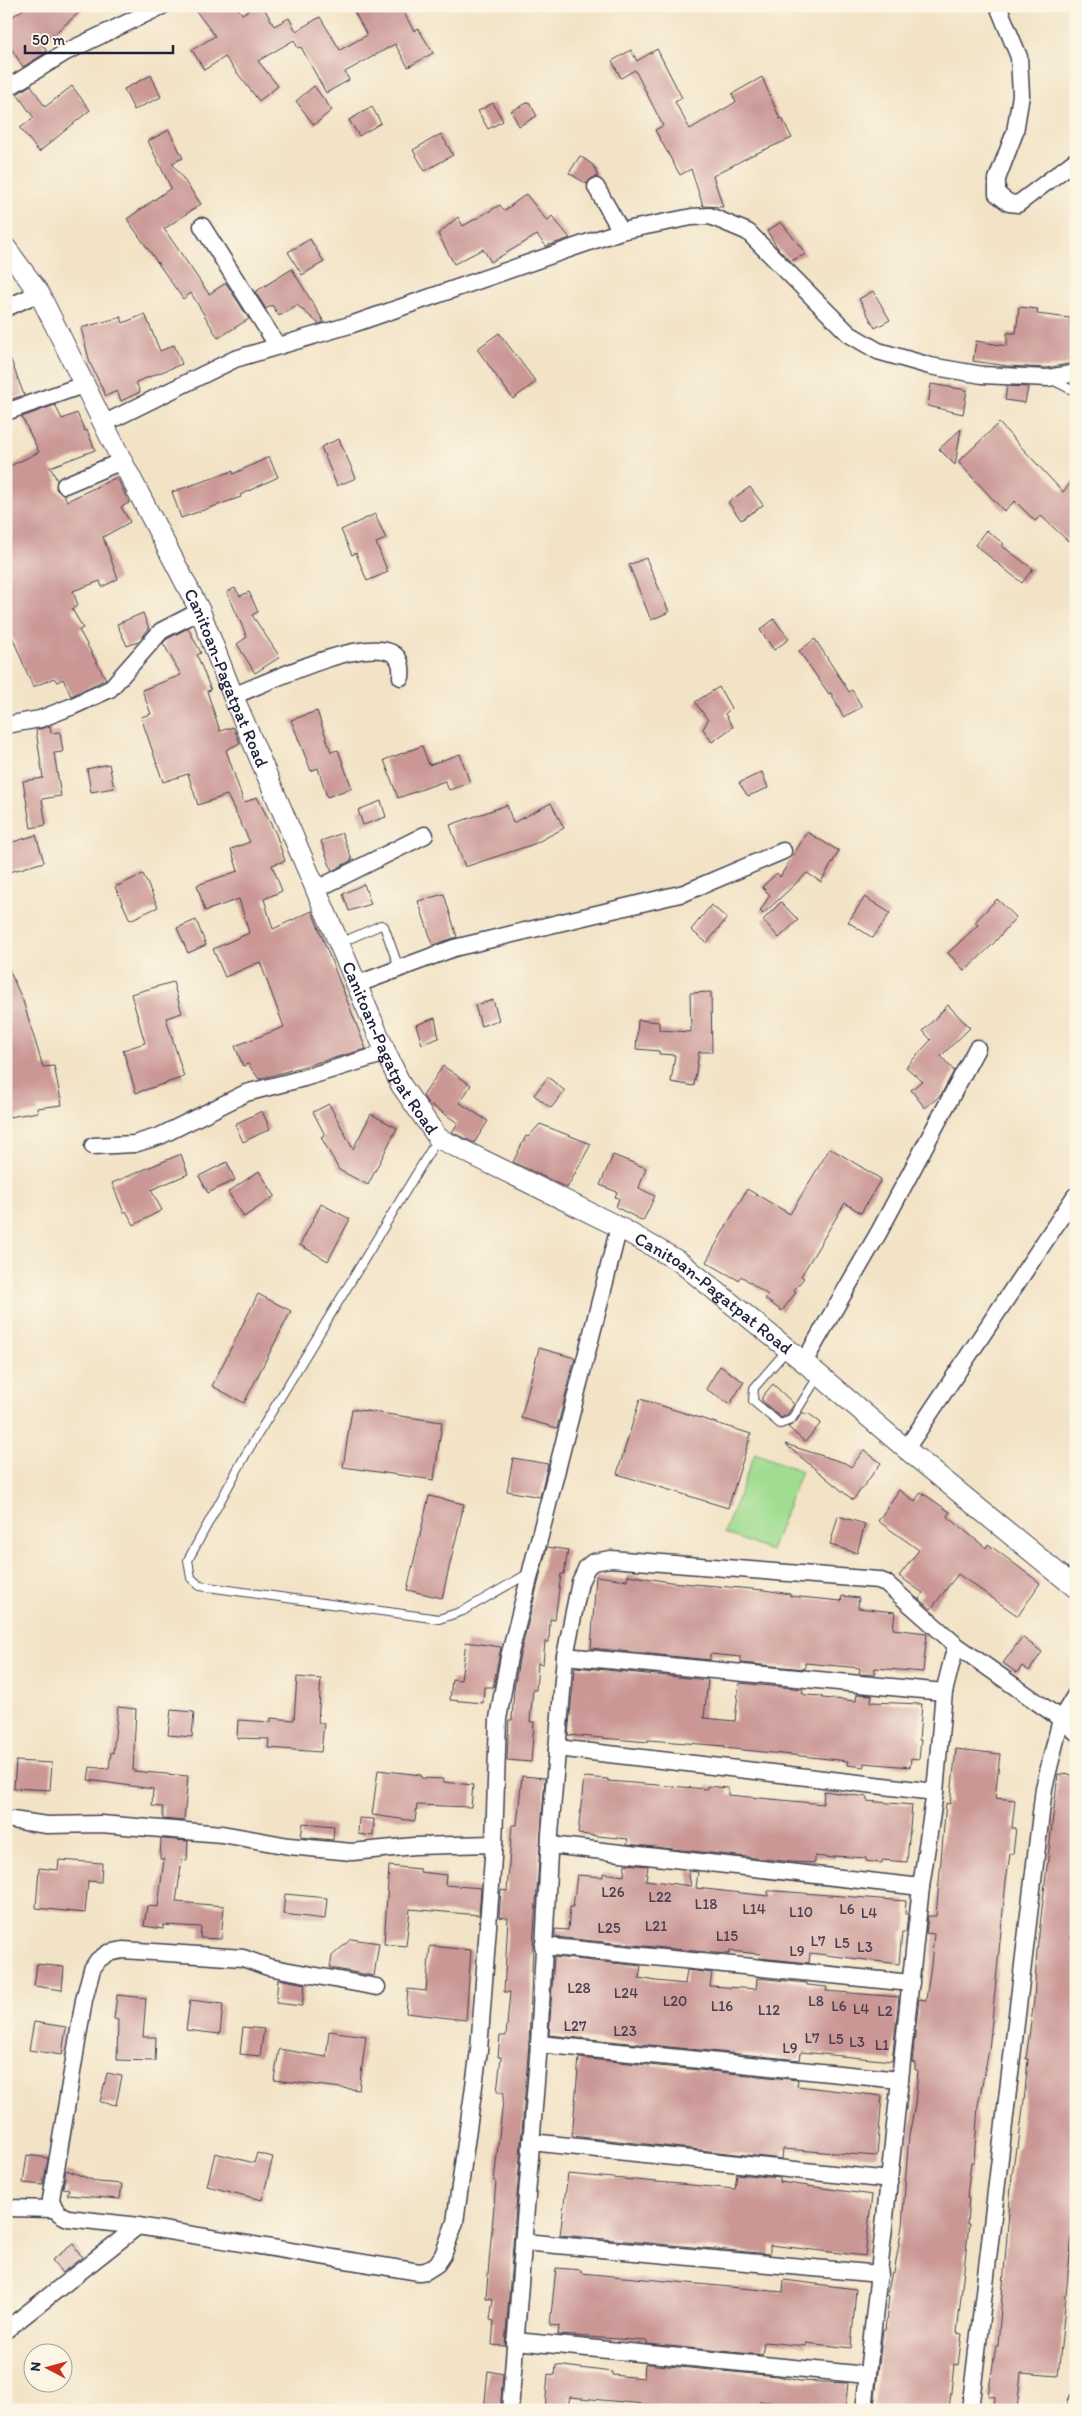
<svg xmlns="http://www.w3.org/2000/svg" width="1082" height="2416" viewBox="0 0 1082 2416" font-family="Itim,sans-serif">
  <style>
    .green { fill: #a0dd91; stroke: #618066 }
    .building { fill: #ca9795 }
    .lines { fill: none; stroke-linecap: round; stroke-linejoin: round }
    .service-casing { stroke: #413f50; stroke-width: 10 }
    .minor-casing { stroke: #413f50; stroke-width: 19 }
    .tertiary-casing { stroke: #413f50; stroke-width: 22 }
    .service { stroke: #fff; stroke-width: 8 }
    .minor { stroke: #fff; stroke-width: 16 }
    .tertiary { stroke: #fff; stroke-width: 20 }
    .labels { text-anchor: middle; dominant-baseline: central; stroke-width: 5; stroke-linejoin: round; paint-order: stroke }
    .number-label { font-size: 15px; fill: #4c3f52 }
    .street-label { font-size: 18px; fill: #22223b; stroke: #fcf5e5 }
  </style>
  <rect width="100%" height="100%" fill="#fcf5e5"/>
  <filter id="ink" filterUnits="userSpaceOnUse"><feTurbulence type="fractalNoise" baseFrequency=".02" numOctaves="2"/><feDisplacementMap in="SourceGraphic" scale="10" xChannelSelector="R" yChannelSelector="G"/><feConvolveMatrix kernelMatrix="1 2 1 2 8 2 1 2 1" color-interpolation-filters="sRGB"/></filter>
  <filter id="wash" filterUnits="userSpaceOnUse"><feTurbulence type="fractalNoise" baseFrequency=".0096" numOctaves="4" result="noise"/><feDisplacementMap in="SourceGraphic" scale="20" xChannelSelector="R" yChannelSelector="G"/><feGaussianBlur stdDeviation="1.12" result="paint"/><feColorMatrix in="noise" values="0 0 0 0 0 0 0 0 0 0 0 0 0 0 0 0 0 1.4 0 .05"/><feComposite in="paint" operator="in"/></filter>
  <g filter="url(#wash)">
    <rect width="100%" height="100%" fill="#f2e3c6"/>
    <g class="green">
      <polygon points="755,1453 801,1471 771,1551 724,1533"/>
      <polygon points="577,2402 657,2409 577,2410"/>
    </g>
    <g id="blocks">
      <g class="building">
        <polygon points="28,6 87,6 42,44 47,52 23,67 6,40 6,21"/>
        <polygon points="192,6 236,6 242,14 256,6 263,6 274,26 289,18 296,31 320,17 340,50 367,35 351,6 400,6 414,31 418,28 433,53 408,67 395,44 345,72 349,80 326,93 301,47 298,48 294,40 258,61 278,86 259,101 225,57 204,70 192,50 215,36"/>
        <polygon points="657,49 682,98 675,102 690,129 736,102 732,94 762,77 780,119 782,118 792,138 750,156 713,176 723,207 703,206 691,169 680,175 655,130 663,126 635,70 621,78 612,61 631,50 637,61"/>
        <polygon points="151,75 161,97 134,110 124,89"/>
        <polygon points="31,85 45,107 72,86 90,110 39,152 20,128 34,118 17,94"/>
        <polygon points="314,86 332,110 314,125 296,101"/>
        <polygon points="529,102 537,116 519,126 511,111"/>
        <polygon points="493,103 503,121 488,129 478,111"/>
        <polygon points="372,107 381,123 359,136 349,120"/>
        <polygon points="169,130 183,158 172,163 201,204 164,229 209,294 226,283 249,319 218,338 191,293 183,299 127,219 171,188 148,141"/>
        <polygon points="441,134 453,155 425,171 413,150"/>
        <polygon points="580,156 593,165 598,176 591,179 587,184 569,173"/>
        <polygon points="526,194 547,221 552,216 570,238 546,246 537,235 491,262 483,249 454,264 438,234 458,217 463,226 500,205 504,211"/>
        <polygon points="781,222 806,254 791,261 779,250 767,231"/>
        <polygon points="310,239 324,262 302,275 288,252"/>
        <polygon points="292,269 324,322 319,324 297,305 279,316 272,305 266,309 255,292"/>
        <polygon points="873,291 890,320 875,328 859,299"/>
        <polygon points="1019,307 1038,309 1037,314 1070,318 1073,363 1047,368 1008,366 973,361 976,341 1007,346 1007,333 1016,333"/>
        <polygon points="145,314 160,351 174,345 182,364 136,382 140,392 121,401 117,391 106,396 90,363 81,328 121,317 123,323"/>
        <polygon points="499,333 536,382 513,399 477,349"/>
        <polygon points="6,352 8,352 24,395 6,401"/>
        <polygon points="931,384 967,390 963,414 928,406"/>
        <polygon points="1007,386 1028,387 1025,403 1005,400"/>
        <polygon points="55,405 62,419 77,413 85,431 87,430 95,450 50,467 57,480 56,489 64,495 67,501 117,477 129,503 121,507 130,522 103,537 118,579 102,587 100,581 73,591 78,605 72,609 83,628 79,630 106,679 71,696 63,679 57,682 54,678 33,687 6,622 6,468 39,452 22,417"/>
        <polygon points="999,423 1063,492 1076,477 1076,533 1068,541 1041,516 1035,521 1015,501 1004,511 958,462"/>
        <polygon points="961,429 955,465 939,449"/>
        <polygon points="339,439 356,478 337,486 321,447"/>
        <polygon points="269,457 278,477 240,495 241,497 181,518 172,492 233,471 233,474"/>
        <polygon points="750,487 763,505 741,520 728,502"/>
        <polygon points="375,514 386,539 376,543 388,572 367,581 356,553 352,555 341,530"/>
        <polygon points="986,530 1004,544 1002,546 1033,569 1022,583 975,545"/>
        <polygon points="646,558 669,612 651,620 629,565"/>
        <polygon points="235,588 240,596 249,592 258,612 252,615 280,657 255,673 237,644 247,637 227,592"/>
        <polygon points="143,613 149,629 138,642 127,646 117,624"/>
        <polygon points="774,619 789,639 774,650 760,630"/>
        <polygon points="188,628 201,653 197,655 211,690 207,691 220,731 233,727 240,743 226,750 244,803 257,797 276,834 285,861 272,865 282,891 264,899 273,929 312,911 366,1049 259,1079 248,1064 243,1066 235,1046 284,1027 260,962 225,977 213,949 249,933 239,899 205,911 197,885 238,871 231,849 250,842 227,795 198,805 188,774 163,782 141,717 151,714 142,690 181,675 163,643 167,639"/>
        <polygon points="815,639 849,692 852,690 862,707 843,717 831,693 829,694 799,651"/>
        <polygon points="719,687 731,708 725,714 733,727 712,742 703,729 708,720 695,702"/>
        <polygon points="317,711 331,752 338,750 352,788 327,797 318,768 311,771 291,720"/>
        <polygon points="50,726 51,733 60,732 63,752 54,753 61,796 42,799 46,825 31,828 23,781 43,778 36,730"/>
        <polygon points="422,746 429,765 460,754 470,783 449,790 445,781 398,798 384,760"/>
        <polygon points="109,764 114,788 91,792 87,769"/>
        <polygon points="762,772 768,788 748,796 739,783"/>
        <polygon points="381,801 386,817 363,825 358,810"/>
        <polygon points="551,803 564,828 534,844 465,867 450,825 507,805 513,823"/>
        <polygon points="807,832 839,851 821,882 807,873 763,914 760,911 770,895 762,887 777,873 780,877"/>
        <polygon points="342,833 352,860 332,871 321,841"/>
        <polygon points="36,835 44,862 6,873 6,844"/>
        <polygon points="143,874 158,907 130,920 115,887"/>
        <polygon points="364,884 371,904 349,911 343,894"/>
        <polygon points="444,894 457,937 433,945 418,901"/>
        <polygon points="865,897 890,913 873,938 848,922"/>
        <polygon points="997,899 1016,917 993,944 965,971 948,953 978,925 975,922"/>
        <polygon points="781,902 798,920 779,938 763,920"/>
        <polygon points="711,905 727,918 707,943 691,930"/>
        <polygon points="196,920 206,945 188,953 177,928"/>
        <polygon points="6,963 23,1001 43,1067 54,1066 62,1105 37,1108 38,1112 9,1117 6,1099"/>
        <polygon points="173,982 182,1013 166,1018 184,1077 136,1093 123,1050 145,1043 131,994"/>
        <polygon points="711,992 712,1052 699,1052 694,1086 671,1082 675,1055 659,1054 659,1051 636,1049 638,1020 659,1022 659,1030 691,1032 690,993"/>
        <polygon points="493,1000 499,1020 481,1026 475,1005"/>
        <polygon points="948,1005 970,1028 941,1056 954,1071 941,1095 925,1108 911,1090 922,1081 906,1067 931,1040 923,1031"/>
        <polygon points="435,1018 439,1038 422,1044 416,1025"/>
        <polygon points="443,1066 471,1085 460,1103 488,1121 474,1143 452,1132 458,1123 427,1102 423,1096"/>
        <polygon points="548,1077 565,1091 551,1108 534,1095"/>
        <polygon points="329,1104 353,1149 371,1114 397,1128 368,1185 339,1170 321,1137 325,1135 313,1112"/>
        <polygon points="262,1111 270,1129 243,1142 235,1124"/>
        <polygon points="540,1124 591,1144 567,1188 513,1162 526,1136 528,1137"/>
        <polygon points="830,1148 881,1179 861,1213 845,1203 801,1276 804,1278 794,1290 796,1292 782,1311 765,1299 768,1295 741,1276 738,1280 706,1262 747,1189 790,1214"/>
        <polygon points="181,1154 188,1174 151,1190 162,1210 134,1225 126,1211 124,1213 112,1183"/>
        <polygon points="613,1155 646,1168 639,1188 655,1196 643,1221 616,1207 619,1198 615,1197 617,1192 600,1185"/>
        <polygon points="227,1162 235,1180 208,1193 199,1176"/>
        <polygon points="259,1171 275,1196 244,1217 228,1192"/>
        <polygon points="321,1204 350,1219 328,1261 300,1245"/>
        <polygon points="258,1294 291,1311 244,1403 212,1386"/>
        <polygon points="539,1348 575,1358 557,1428 521,1418"/>
        <polygon points="720,1366 744,1382 730,1404 706,1389"/>
        <polygon points="773,1384 794,1404 787,1415 781,1418 762,1401 762,1397"/>
        <polygon points="640,1399 751,1434 728,1508 617,1474"/>
        <polygon points="352,1409 442,1422 434,1480 343,1467"/>
        <polygon points="803,1412 806,1415 808,1413 821,1423 805,1442 788,1427 795,1423"/>
        <polygon points="785,1444 845,1463 851,1467 864,1450 881,1463 853,1500"/>
        <polygon points="513,1458 548,1464 540,1497 507,1491"/>
        <polygon points="899,1490 915,1501 921,1492 950,1512 947,1516 986,1548 988,1544 1040,1583 1018,1616 958,1574 931,1609 919,1599 923,1593 899,1576 919,1550 878,1521"/>
        <polygon points="429,1496 464,1504 442,1598 407,1590"/>
        <polygon points="838,1516 865,1524 857,1553 830,1545"/>
        <polygon points="547,1547 568,1550 564,1574 561,1574 555,1620 550,1619 549,1642 545,1642 543,1664 538,1663 536,1690 533,1690 530,1722 534,1722 531,1762 507,1760 509,1720 512,1720 514,1689 519,1659"/>
        <polygon points="628,1575 670,1582 764,1590 790,1594 790,1596 841,1601 842,1596 859,1598 858,1608 895,1612 893,1629 927,1633 923,1672 875,1668 874,1675 859,1674 860,1668 805,1663 805,1669 741,1663 741,1657 710,1654 710,1660 591,1648 596,1576 627,1580"/>
        <polygon points="1022,1637 1042,1652 1029,1671 1022,1666 1017,1673 1003,1663"/>
        <polygon points="466,1642 501,1647 493,1687 484,1687 483,1703 450,1700 452,1679 461,1680"/>
        <polygon points="575,1667 708,1680 704,1718 735,1721 739,1683 803,1689 802,1693 806,1695 822,1696 822,1698 856,1701 857,1694 872,1695 871,1702 922,1704 919,1740 921,1740 919,1759 911,1758 910,1767 864,1763 864,1767 847,1765 848,1761 725,1748 725,1746 648,1740 648,1742 568,1735"/>
        <polygon points="297,1677 321,1679 318,1722 324,1723 321,1752 268,1748 269,1739 237,1738 238,1720 271,1722 271,1718 294,1720"/>
        <polygon points="118,1707 136,1709 133,1771 188,1776 184,1821 163,1819 163,1807 152,1806 153,1789 88,1780 90,1767 109,1769 111,1752 113,1753"/>
        <polygon points="171,1710 194,1712 192,1737 168,1735"/>
        <polygon points="956,1749 1000,1754 995,1798 1015,1800 1012,1828 1016,1828 1013,1854 1010,1854 1006,1881 989,2050 978,2105 974,2162 971,2162 967,2197 969,2197 967,2224 969,2224 957,2333 962,2334 958,2365 954,2364 949,2410 906,2410 874,2406 883,2330 885,2330 889,2296 887,2295 892,2272 894,2273 902,2226 909,2135 915,2105 918,2070 915,2070 915,2063 912,2062 919,1999 926,2000 931,1965 934,1934 926,1933 928,1916 936,1916 946,1803 950,1804"/>
        <polygon points="16,1761 52,1763 50,1790 14,1788"/>
        <polygon points="378,1770 421,1775 421,1778 443,1779 443,1782 473,1785 471,1807 417,1805 415,1821 372,1815"/>
        <polygon points="1058,1774 1076,1775 1076,1890 1070,1938 1076,1938 1076,2236 1072,2235 1058,2376 1021,2373 1017,2410 994,2410 995,2397 988,2396 996,2345 998,2345 1012,2175 1016,2148 1018,2148 1025,2092 1028,2059 1026,2059 1034,2000 1037,1951"/>
        <polygon points="522,1776 545,1778 533,1945 529,2043 505,2346 492,2345 494,2321 490,2320 493,2299 486,2298 496,2182 494,2181 504,2092 497,2092 501,2057 498,2057 500,2036 506,2036 510,1992 504,1992 508,1918 499,1917 501,1890 507,1891 512,1825 517,1825"/>
        <polygon points="584,1777 608,1779 608,1781 707,1789 707,1786 728,1788 728,1795 823,1804 824,1791 867,1797 867,1801 912,1805 907,1862 882,1860 882,1863 866,1861 866,1858 834,1856 834,1858 815,1856 815,1863 792,1862 627,1844 628,1839 578,1834"/>
        <polygon points="359,1818 374,1819 373,1836 358,1834"/>
        <polygon points="303,1823 334,1826 333,1840 301,1837"/>
        <polygon points="161,1839 188,1841 187,1861 182,1860 176,1902 224,1906 221,1939 200,1938 201,1927 163,1925 163,1929 144,1926 147,1906 158,1907 164,1859 160,1859"/>
        <polygon points="59,1860 102,1863 101,1882 88,1881 85,1913 36,1908 39,1868 58,1870"/>
        <polygon points="625,1864 648,1866 646,1880 691,1886 688,1871 698,1872 696,1888 768,1896 768,1891 777,1891 906,1901 905,1914 908,1914 906,1932 902,1932 899,1964 810,1953 809,1963 759,1958 760,1954 730,1951 729,1954 714,1953 555,1937 555,1929 568,1930 570,1907 573,1907 577,1875 603,1877 603,1873 624,1876"/>
        <polygon points="389,1866 420,1869 420,1872 446,1875 445,1885 481,1888 479,1915 410,1909 406,1946 384,1944"/>
        <polygon points="285,1894 327,1898 325,1919 283,1914"/>
        <polygon points="351,1939 379,1943 374,1976 330,1968 332,1956"/>
        <polygon points="430,1946 471,1950 466,2020 406,2013 408,1989 426,1991"/>
        <polygon points="554,1957 641,1966 639,1978 656,1981 685,1984 687,1970 712,1973 710,1986 756,1989 757,1978 807,1983 807,1985 827,1987 826,1991 899,1997 892,2061 801,2052 800,2060 549,2035"/>
        <polygon points="37,1964 64,1967 62,1990 34,1986"/>
        <polygon points="278,1979 305,1984 302,2006 276,2003"/>
        <polygon points="117,1995 146,1998 143,2037 156,2037 155,2061 117,2060 118,2020 114,2019"/>
        <polygon points="190,2000 223,2004 220,2034 186,2030"/>
        <polygon points="34,2022 66,2027 62,2055 29,2050"/>
        <polygon points="243,2027 264,2029 260,2056 240,2054"/>
        <polygon points="329,2031 366,2036 359,2090 274,2080 279,2049 326,2057"/>
        <polygon points="579,2058 798,2080 797,2086 882,2096 877,2156 783,2149 782,2159 572,2136"/>
        <polygon points="107,2073 122,2076 116,2105 100,2102"/>
        <polygon points="215,2153 254,2163 257,2153 273,2157 262,2200 207,2186"/>
        <polygon points="27,2155 48,2158 43,2185 23,2183"/>
        <polygon points="66,2170 98,2182 122,2184 120,2199 67,2195 69,2189 63,2188"/>
        <polygon points="568,2174 735,2189 737,2174 780,2178 780,2182 872,2195 865,2256 770,2245 770,2254 560,2235"/>
        <polygon points="73,2244 82,2257 62,2273 52,2260"/>
        <polygon points="556,2268 581,2270 581,2273 783,2292 784,2280 856,2289 851,2348 806,2343 806,2346 764,2342 762,2355 647,2344 647,2341 558,2335 559,2326 550,2325"/>
        <polygon points="645,2364 777,2376 800,2381 848,2383 846,2403 844,2410 760,2401 759,2410 665,2410 665,2406 570,2397 567,2410 545,2410 548,2374 555,2375 556,2365 612,2372 612,2375 644,2378"/>
        <polygon points="488,2371 503,2374 500,2410 484,2410"/>
      </g>
    </g>
  </g>
  <g filter="url(#ink)">
    <use href="#blocks" fill-opacity="0" stroke="#413f50" stroke-width="1"/>
    <g class="lines">
      <defs>
        <g id="service">
          <polyline points="1052,380 1076,392"/>
          <polyline points="340,943 381,925 384,926 399,968"/>
          <polyline points="438,1138 246,1454 188,1560 191,1578 200,1586 439,1619 463,1611 529,1573"/>
          <polyline points="787,1350 754,1388 753,1401 780,1424 791,1420 819,1375"/>
        </g>
        <g id="minor">
          <polyline points="998,6 1019,57 1021,95 1015,132 997,179 997,194 1009,203 1018,204 1076,160"/>
          <polyline points="6,89 66,52 162,6"/>
          <polyline points="596,187 621,231"/>
          <polyline points="202,226 277,345"/>
          <polyline points="6,308 39,293"/>
          <polyline points="6,412 83,385"/>
          <polyline points="105,423 235,359 353,324 621,231 692,217 710,216 748,232 849,334 878,351 930,366 982,375 1048,378 1076,373"/>
          <polyline points="65,485 122,461"/>
          <path d="M233,696C266,683 360,637 392,653C401,658 402,668 401,677"/>
          <polyline points="6,725 40,719 73,706 110,689 161,631 200,611"/>
          <polyline points="315,890 425,835"/>
          <polyline points="358,984 454,948 684,893 783,851"/>
          <polyline points="93,1146 134,1144 160,1136 246,1093 304,1078 386,1053"/>
          <polyline points="804,1362 879,1232 977,1048"/>
          <polyline points="906,1449 1075,1196"/>
          <polyline points="565,1656 944,1692"/>
          <polyline points="557,1748 935,1792"/>
          <polyline points="12,1820 47,1825 101,1824 222,1834 289,1846 352,1852 414,1846 494,1844"/>
          <polyline points="550,1845 921,1887"/>
          <polyline points="543,1946 911,1983"/>
          <polyline points="539,2044 900,2080"/>
          <polyline points="531,2142 890,2180"/>
          <polyline points="6,2208 54,2209"/>
          <path d="M138,2226L68,2218C57,2214 54,2209 51,2199L84,2000L92,1969L98,1960L108,1953L123,1950L243,1958L268,1967L377,1987"/>
          <polyline points="523,2242 880,2274"/>
          <polyline points="6,2330 138,2226 419,2272 426,2271 437,2264 443,2255 455,2222 479,2050 494,1844 498,1719 509,1657 619,1227"/>
          <polyline points="515,2341 867,2375"/>
          <polyline points="510,2410 539,2044 550,1834 565,1656 580,1582 587,1567 593,1562 611,1559 878,1580 886,1583 956,1645 1061,1719 1076,1732"/>
          <polyline points="864,2410 921,1887 935,1792 944,1692 956,1645"/>
          <polyline points="970,2410 1044,1788 1061,1719 1076,1694"/>
          <polyline points="1075,2410 1076,2402"/>
        </g>
        <g id="tertiary">
          <path id="s1" d="M6,248L39,293L122,461L200,611L233,696L386,1053L401,1085L438,1138L619,1227L680,1262L804,1362L906,1449L1076,1588"/>
        </g>
      </defs>
      <use href="#service" class="service-casing"/>
      <use href="#minor" class="minor-casing"/>
      <use href="#tertiary" class="tertiary-casing"/>
      <use href="#service" class="service"/>
      <use href="#minor" class="minor"/>
      <use href="#tertiary" class="tertiary"/>
    </g>
  </g>
  <g class="labels">
    <g class="number-label">
      <text x="613" y="1892">L26</text>
      <text x="660" y="1897">L22</text>
      <text x="706" y="1904">L18</text>
      <text x="754" y="1909">L14</text>
      <text x="847" y="1909">L6</text>
      <text x="801" y="1912">L10</text>
      <text x="869" y="1913">L4</text>
      <text x="656" y="1926">L21</text>
      <text x="609" y="1928">L25</text>
      <text x="727" y="1936">L15</text>
      <text x="818" y="1941">L7</text>
      <text x="842" y="1943">L5</text>
      <text x="865" y="1947">L3</text>
      <text x="797" y="1951">L9</text>
      <text x="579" y="1988">L28</text>
      <text x="626" y="1993">L24</text>
      <text x="675" y="2001">L20</text>
      <text x="816" y="2001">L8</text>
      <text x="722" y="2006">L16</text>
      <text x="839" y="2006">L6</text>
      <text x="861" y="2009">L4</text>
      <text x="769" y="2010">L12</text>
      <text x="885" y="2011">L2</text>
      <text x="575" y="2026">L27</text>
      <text x="625" y="2031">L23</text>
      <text x="812" y="2038">L7</text>
      <text x="836" y="2039">L5</text>
      <text x="857" y="2042">L3</text>
      <text x="882" y="2045">L1</text>
      <text x="790" y="2048">L9</text>
    </g>
    <g class="street-label">
      <text stroke="none"><textPath href="#s1" startOffset="484">Canitoan-Pagatpat Road</textPath></text>
      <text stroke="none"><textPath href="#s1" startOffset="889">Canitoan-Pagatpat Road</textPath></text>
      <text stroke="none"><textPath href="#s1" startOffset="1309">Canitoan-Pagatpat Road</textPath></text>
    </g>
  </g>
  <rect width="1082" height="2416" fill="none" stroke="#fcf5e5" stroke-width="25"/>
  <g transform="translate(48 2368) rotate(276)"><circle r="24" fill="#fcf5e5" stroke="#a5a1a1"/>
  <path d="M0-4L9 19L0 12L-9 19Z" fill="#c8321e"/>
  <text y="-8" font-size="14" font-weight="bold" text-anchor="middle" fill="#22223b">N</text>
  </g>
  <path d="M25 45v8h148v-8" fill="none" stroke="#22223b" stroke-width="2.5"/>
  <text x="32" y="45" font-size="15" fill="#22223b" stroke="#fcf5e5" stroke-width="4" paint-order="stroke">50 m</text>
</svg>
